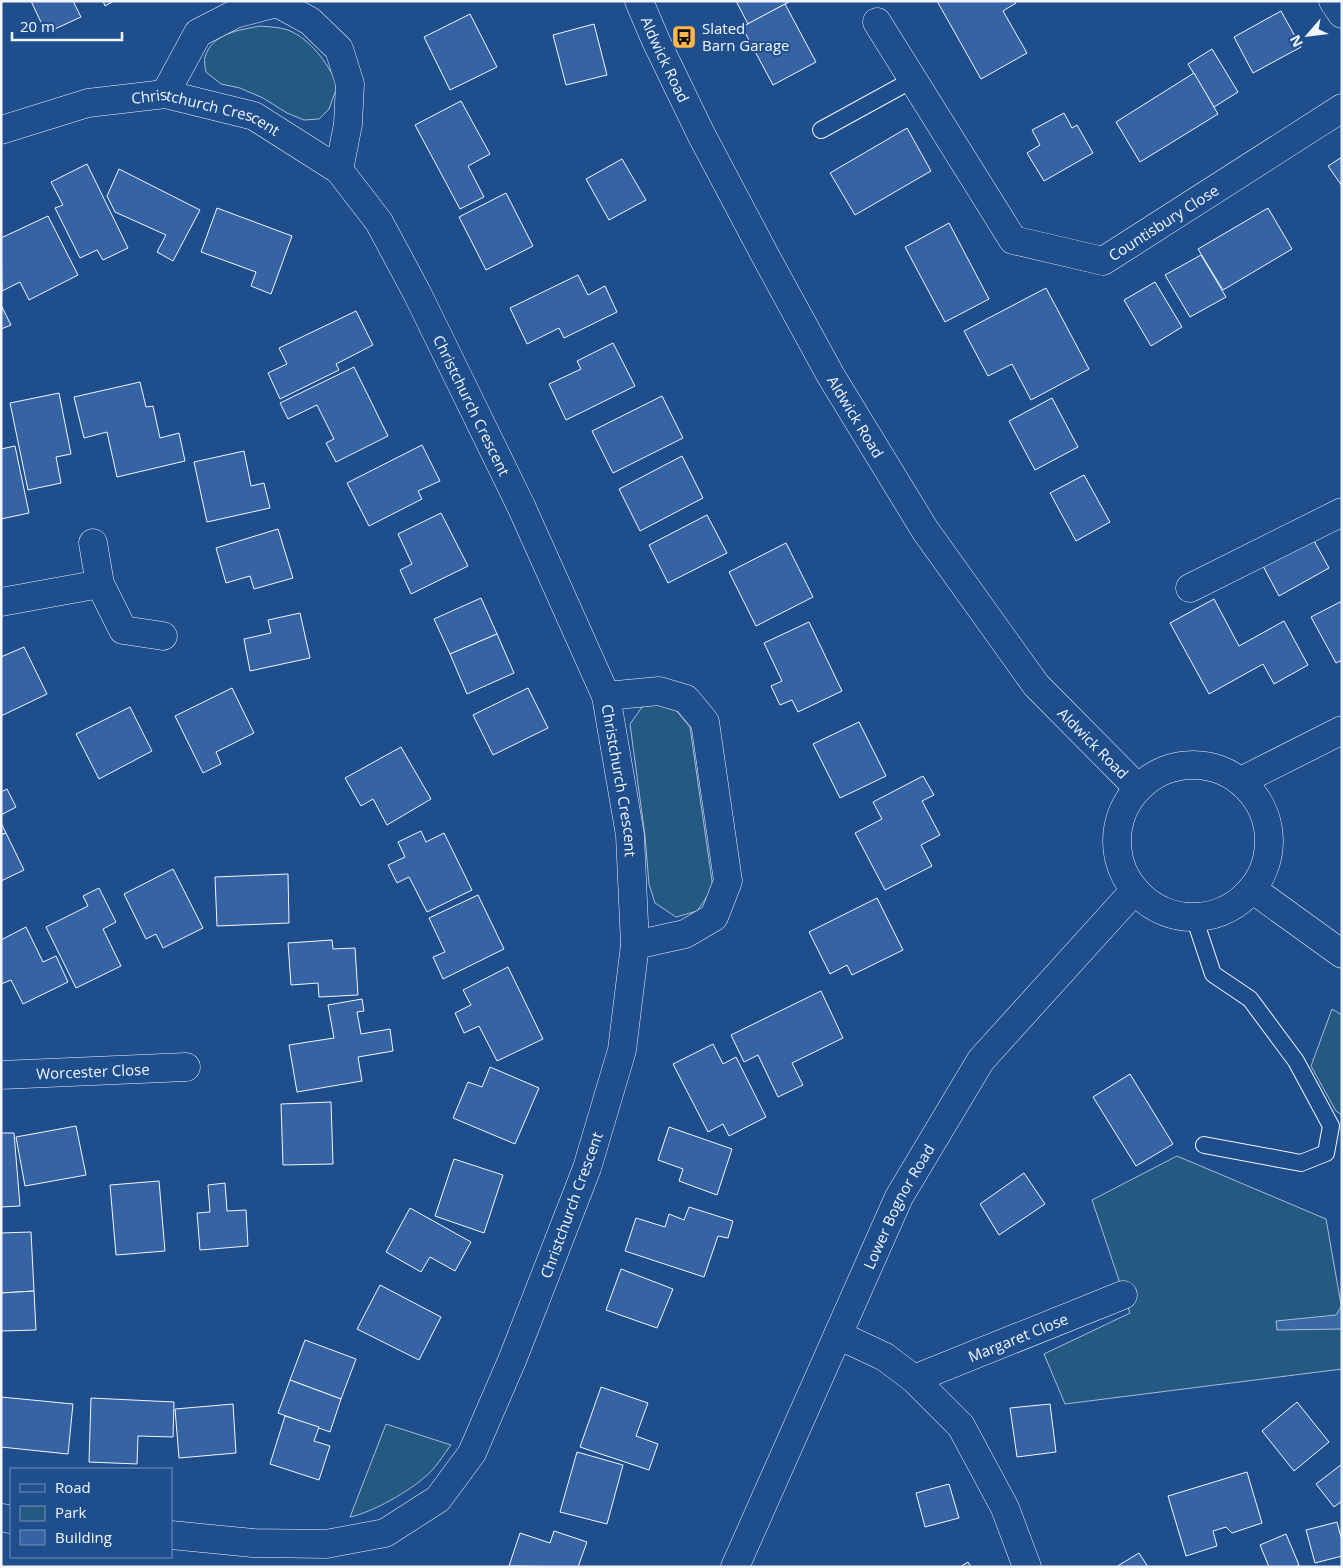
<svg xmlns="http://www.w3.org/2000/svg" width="1343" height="1568" viewBox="0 0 1343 1568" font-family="'Open Sans',sans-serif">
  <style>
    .green { fill: #245a82; stroke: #a8bbd7 }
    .water { fill: #3b69a3; stroke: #a8bbd7 }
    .building { fill: #3563a3; stroke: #f2f6ff }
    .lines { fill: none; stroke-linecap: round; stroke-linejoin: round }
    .service-casing { stroke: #f2f6ff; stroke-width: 18 }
    .minor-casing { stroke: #f2f6ff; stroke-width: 29 }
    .tertiary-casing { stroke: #f2f6ff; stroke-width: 29 }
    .secondary-casing { stroke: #f2f6ff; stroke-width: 29 }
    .service { stroke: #1f4e8c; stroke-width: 16 }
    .minor { stroke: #1f4e8c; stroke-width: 28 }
    .tertiary { stroke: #1f4e8c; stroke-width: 28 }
    .secondary { stroke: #1f4e8c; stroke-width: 28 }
    .labels { text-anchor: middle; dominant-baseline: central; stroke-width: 4; stroke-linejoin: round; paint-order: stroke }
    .poi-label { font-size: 15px; fill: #f2f6ff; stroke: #1f4e8c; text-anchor: start }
    .street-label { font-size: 15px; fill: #f2f6ff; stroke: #1f4e8c }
  </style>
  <rect width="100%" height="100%" fill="#1f4e8c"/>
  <g class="green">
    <path d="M260,26C269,27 279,27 288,30C312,40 326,62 338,84L329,109L319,119L304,120L287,113L263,98L240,88L221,84L206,72C205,67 204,61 205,57C212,33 240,30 260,26Z"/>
    <polygon points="661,703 675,709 690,727 713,888 697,911 676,917 655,903 649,884 645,836 630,724 642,707"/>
    <polygon points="1332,1009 1342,1015 1342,1115 1336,1111 1311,1066"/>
    <polygon points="1177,1156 1326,1219 1342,1310 1342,1369 1065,1404 1044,1354 1130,1313 1092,1200"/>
    <path d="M386,1424L451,1445C443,1455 436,1468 426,1476C410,1491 371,1513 350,1517Z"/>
  </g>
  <polygon class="water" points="1342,1305 1342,1329 1277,1330 1276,1321 1336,1315"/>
  <g class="building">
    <polygon points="31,1 73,1 81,17 46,33"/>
    <polygon points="103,1 114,1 105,6"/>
    <polygon points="736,1 789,1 789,2 748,24"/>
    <polygon points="937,1 1015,1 1016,3 1003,11 1027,53 981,79"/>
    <polygon points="785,4 816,62 773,85 742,27"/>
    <polygon points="1281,11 1301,47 1253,73 1234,37"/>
    <polygon points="470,14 497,67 450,90 424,37"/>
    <polygon points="594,24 607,75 566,85 553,35"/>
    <polygon points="1212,49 1238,92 1214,107 1188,64"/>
    <polygon points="1194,73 1218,114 1140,162 1116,122"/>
    <polygon points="461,101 490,154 468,166 484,197 460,209 415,125"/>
    <polygon points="1064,113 1072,128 1077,125 1093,153 1044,181 1027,153 1040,145 1032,130"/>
    <polygon points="907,128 931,171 855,215 830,173"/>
    <polygon points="1342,157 1342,186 1328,166"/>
    <polygon points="622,159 646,200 609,220 586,179"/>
    <polygon points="87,164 128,248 103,260 97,250 80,258 55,208 63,205 51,182"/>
    <polygon points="119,169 200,210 173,261 157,252 166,235 115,212 107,196"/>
    <polygon points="506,193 533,246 486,270 459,217"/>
    <polygon points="217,208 292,236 271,294 251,286 256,272 201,252"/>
    <polygon points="1268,208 1292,249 1223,290 1198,249"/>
    <polygon points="48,216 78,275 29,300 20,282 2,291 1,238"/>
    <polygon points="949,223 989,299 945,322 905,247"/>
    <polygon points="1201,255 1226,297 1190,317 1165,275"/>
    <polygon points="578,275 588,295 605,286 617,312 564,338 559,328 527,344 510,308"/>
    <polygon points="1155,282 1182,327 1151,346 1124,300"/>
    <polygon points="1046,288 1089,369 1031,400 1012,364 988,376 964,331"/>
    <polygon points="1,305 11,325 1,329"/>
    <polygon points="356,311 373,345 336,364 339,370 280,399 268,373 287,364 279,348"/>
    <polygon points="613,343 635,386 566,420 549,384 581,369 577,361"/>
    <polygon points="354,367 388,436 336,462 326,443 334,439 317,405 288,419 280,403"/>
    <polygon points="140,382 146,407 153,406 160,438 179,433 185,461 117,477 107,432 84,438 74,397"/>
    <polygon points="59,393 71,454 56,457 61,483 28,490 10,403"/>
    <polygon points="662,396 683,438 613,473 592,431"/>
    <polygon points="1052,398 1078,447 1035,470 1009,421"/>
    <polygon points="422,445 440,481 418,491 422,499 369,526 347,483"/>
    <polygon points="15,446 29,513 1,519 1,449"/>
    <polygon points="244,451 251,486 264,483 270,508 207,522 194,462"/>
    <polygon points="682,456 703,498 640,531 619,489"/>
    <polygon points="1084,475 1110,522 1076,541 1050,493"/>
    <polygon points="441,513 468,566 411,594 400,570 412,564 398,534"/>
    <polygon points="707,515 727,553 668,583 649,545"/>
    <polygon points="278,529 293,578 254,589 250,576 226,583 216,548"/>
    <polygon points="1313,539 1329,568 1279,596 1263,566"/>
    <polygon points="786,543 813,597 756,626 729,572"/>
    <polygon points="481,598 497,634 450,654 434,619"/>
    <polygon points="1214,599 1239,646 1284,621 1308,665 1274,684 1263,664 1209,694 1170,623"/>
    <polygon points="1342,601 1342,660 1336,663 1311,617"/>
    <polygon points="300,613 310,658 250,671 244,639 271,633 268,620"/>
    <polygon points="809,622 842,691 798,712 792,700 780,705 771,686 782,681 764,643"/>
    <polygon points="497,634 514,673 467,694 450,654"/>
    <polygon points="24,647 47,694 1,716 1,657"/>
    <polygon points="232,688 254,733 216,752 221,764 203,773 175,716"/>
    <polygon points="528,688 548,728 493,755 473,715"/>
    <polygon points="130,707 152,751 99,779 76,734"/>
    <polygon points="859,722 886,776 840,798 813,744"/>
    <polygon points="401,747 431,799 387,825 373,799 361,806 345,778"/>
    <polygon points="923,776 934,795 922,801 940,835 921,845 932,866 885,890 855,833 882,819 873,802"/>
    <polygon points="7,789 16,807 1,815 1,792"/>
    <polygon points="1,823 6,833 1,835"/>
    <polygon points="421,831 426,842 444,833 472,890 427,912 409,877 397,883 388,865 405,857 398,842"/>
    <polygon points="6,833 24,870 1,881 1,835"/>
    <polygon points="173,869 203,928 163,948 156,934 146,939 124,894"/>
    <polygon points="288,874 289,923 217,926 215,877"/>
    <polygon points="99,888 116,922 103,929 121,966 76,988 46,927 88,906 83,896"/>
    <polygon points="478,895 504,949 443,979 433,957 445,952 429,918"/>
    <polygon points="877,898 903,950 852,975 847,965 830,974 809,932"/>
    <polygon points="26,927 43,962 56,956 68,982 23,1004 11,980 1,984 1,940"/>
    <polygon points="332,940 333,949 355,948 358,995 319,997 318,983 291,985 288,943"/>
    <polygon points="508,967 543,1039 497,1061 479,1026 464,1033 455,1013 471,1005 463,990"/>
    <polygon points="821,991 843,1038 792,1063 803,1085 778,1097 758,1055 744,1062 731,1035"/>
    <polygon points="362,999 364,1011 357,1012 361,1034 390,1029 393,1051 358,1057 362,1081 297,1092 289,1045 334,1038 328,1005"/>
    <polygon points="713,1044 723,1064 736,1057 766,1117 729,1136 723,1124 708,1132 673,1064"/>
    <polygon points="490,1067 539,1088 515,1144 453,1118 468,1082 482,1087"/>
    <polygon points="1130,1074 1173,1144 1136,1166 1093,1097"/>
    <polygon points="331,1102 333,1164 283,1165 281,1104"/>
    <polygon points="76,1126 86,1175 25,1186 16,1137"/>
    <polygon points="669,1127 732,1149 717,1195 679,1181 683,1169 658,1160"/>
    <polygon points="1,1133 14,1133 20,1206 1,1207"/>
    <polygon points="454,1159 503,1175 484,1233 435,1216"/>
    <polygon points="1024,1173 1045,1204 999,1235 980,1204"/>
    <polygon points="159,1181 165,1251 116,1255 110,1185"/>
    <polygon points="225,1183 227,1211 246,1210 248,1246 200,1250 197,1213 210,1212 208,1185"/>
    <polygon points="689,1207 733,1221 728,1238 718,1236 704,1277 625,1251 636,1218 665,1227 669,1214 684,1220"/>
    <polygon points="410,1208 471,1242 455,1271 430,1257 421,1272 386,1252"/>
    <polygon points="31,1232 34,1291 1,1293 1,1233"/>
    <polygon points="621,1269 673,1289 657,1328 606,1310"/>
    <polygon points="380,1285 441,1317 419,1360 357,1329"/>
    <polygon points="34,1291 36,1330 1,1331 1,1293"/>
    <polygon points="305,1340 356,1359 341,1399 290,1380"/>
    <polygon points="290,1380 341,1399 330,1432 278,1413"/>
    <polygon points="601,1387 648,1403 636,1436 658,1444 649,1470 580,1447"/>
    <polygon points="1,1397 73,1404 68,1454 1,1447"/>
    <polygon points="91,1398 174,1402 173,1437 138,1436 137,1464 89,1462"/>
    <polygon points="1297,1402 1329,1442 1294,1471 1262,1431"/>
    <polygon points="233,1404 236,1453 179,1458 175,1409"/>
    <polygon points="1050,1404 1056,1452 1017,1457 1010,1408"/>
    <polygon points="285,1416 319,1427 314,1441 330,1446 319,1480 270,1464"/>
    <polygon points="577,1452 623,1465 607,1524 560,1512"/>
    <polygon points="1342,1464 1342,1501 1334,1507 1316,1484"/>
    <polygon points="1247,1472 1262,1523 1232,1533 1226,1527 1213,1531 1217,1546 1186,1556 1168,1496"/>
    <polygon points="949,1484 959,1518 925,1527 916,1493"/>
    <polygon points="1337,1522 1342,1541 1342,1556 1315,1563 1306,1530"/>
    <polygon points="554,1531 587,1542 578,1567 509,1566 520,1533 550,1543"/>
    <polygon points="1286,1534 1299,1565 1295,1567 1269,1567 1260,1545"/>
    <polygon points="1139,1553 1148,1567 1116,1567"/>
    <polygon points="968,1562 971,1567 960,1567"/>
  </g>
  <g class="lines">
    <defs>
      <g id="service">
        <polyline points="821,130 914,79"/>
        <polyline points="1194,917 1213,974 1250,999 1296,1061 1331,1126 1326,1153 1301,1163 1204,1145"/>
      </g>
      <g id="minor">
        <polyline points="1333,1 1342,14"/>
        <path id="s1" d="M877,22L1013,240L1103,261L1342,108"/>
        <polyline points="165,94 198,33 235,14 277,3 310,21 339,49 350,84 348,124 339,170"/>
        <path id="s2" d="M1,130L88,103L165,94L254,116L339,170L379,222L417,293L521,506L606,696L630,835L635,945L622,1050L587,1168L513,1358L472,1453L438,1499L385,1533L326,1544L253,1543L171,1535"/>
        <polyline points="93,543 100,584"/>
        <polyline points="1190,588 1342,512"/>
        <polyline points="1,602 100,584 123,630 163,636"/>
        <polyline points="606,696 659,691 686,699 705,722 728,881 714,917 685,934 635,945"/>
        <polyline points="1241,781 1342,730"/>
        <path id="s3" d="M1,1075L186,1067"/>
        <polyline points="838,1335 885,1357 914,1379 961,1426 1005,1508 1027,1567"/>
        <path id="s4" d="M914,1379L1123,1295"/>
        <polyline points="1,1518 11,1519"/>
      </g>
      <polyline id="tertiary" points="1252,889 1342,954"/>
      <g id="secondary">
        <path id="s5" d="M639,1L656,41L701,134L766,257L831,376L925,530L1036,685L1138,788"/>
        <circle cx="1193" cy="841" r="76"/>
        <path id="s6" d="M735,1567L899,1197L981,1060L1135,890"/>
      </g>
    </defs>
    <use href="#service" class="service-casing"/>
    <use href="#minor" class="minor-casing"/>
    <use href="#tertiary" class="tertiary-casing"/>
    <use href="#secondary" class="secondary-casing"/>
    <use href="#service" class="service"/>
    <use href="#minor" class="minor"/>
    <use href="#tertiary" class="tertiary"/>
    <use href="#secondary" class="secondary"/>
  </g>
  <defs>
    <symbol id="bus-square" viewBox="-11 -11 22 22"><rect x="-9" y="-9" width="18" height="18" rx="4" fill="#ffb74d" stroke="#1f4e8c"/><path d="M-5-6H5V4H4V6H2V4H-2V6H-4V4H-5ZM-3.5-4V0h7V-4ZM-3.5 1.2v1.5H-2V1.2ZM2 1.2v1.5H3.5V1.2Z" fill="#111"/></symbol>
  </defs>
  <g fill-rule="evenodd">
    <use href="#bus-square" x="670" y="23" width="28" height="28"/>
  </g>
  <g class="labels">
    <g class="poi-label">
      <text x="702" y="28">Slated<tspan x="702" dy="17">Barn Garage</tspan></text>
    </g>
    <g class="street-label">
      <text stroke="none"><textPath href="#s5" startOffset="64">Aldwick Road</textPath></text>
      <text stroke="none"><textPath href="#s2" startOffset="212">Christchurch Crescent</textPath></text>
      <text stroke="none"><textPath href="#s1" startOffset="421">Countisbury Close</textPath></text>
      <text stroke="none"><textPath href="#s2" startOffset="632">Christchurch Crescent</textPath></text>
      <text stroke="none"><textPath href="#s5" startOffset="469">Aldwick Road</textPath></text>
      <text stroke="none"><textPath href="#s5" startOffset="874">Aldwick Road</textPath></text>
      <text stroke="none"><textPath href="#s2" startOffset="1038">Christchurch Crescent</textPath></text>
      <text stroke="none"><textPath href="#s3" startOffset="92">Worcester Close</textPath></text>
      <text transform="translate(571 1205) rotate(-70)">Christchurch Crescent</text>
      <text stroke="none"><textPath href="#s6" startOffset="396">Lower Bognor Road</textPath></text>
      <text stroke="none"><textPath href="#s4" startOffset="112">Margaret Close</textPath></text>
    </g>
  </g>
  <rect width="1343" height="1568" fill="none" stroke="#f2f6ff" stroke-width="5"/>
  <rect x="10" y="1468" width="162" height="90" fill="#1f4e8c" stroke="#7391ba"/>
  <rect x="20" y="1484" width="25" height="8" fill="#1f4e8c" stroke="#7391ba"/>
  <text x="55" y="1493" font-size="15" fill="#f2f6ff">Road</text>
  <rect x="20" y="1506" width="25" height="15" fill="#245a82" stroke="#7391ba"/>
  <text x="55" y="1518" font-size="15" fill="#f2f6ff">Park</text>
  <rect x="20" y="1530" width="25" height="15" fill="#3563a3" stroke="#7391ba"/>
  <text x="55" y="1543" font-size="15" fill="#f2f6ff">Building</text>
  <g transform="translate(1308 35) rotate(242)" stroke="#1f4e8c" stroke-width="4" paint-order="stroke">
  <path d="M0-4L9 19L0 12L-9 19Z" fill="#f2f6ff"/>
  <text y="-8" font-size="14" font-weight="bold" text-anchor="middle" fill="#f2f6ff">N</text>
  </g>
  <path d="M12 32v8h110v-8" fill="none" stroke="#f2f6ff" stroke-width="2.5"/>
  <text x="20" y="32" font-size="15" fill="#f2f6ff" stroke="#1f4e8c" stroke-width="4" paint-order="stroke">20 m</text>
</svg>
